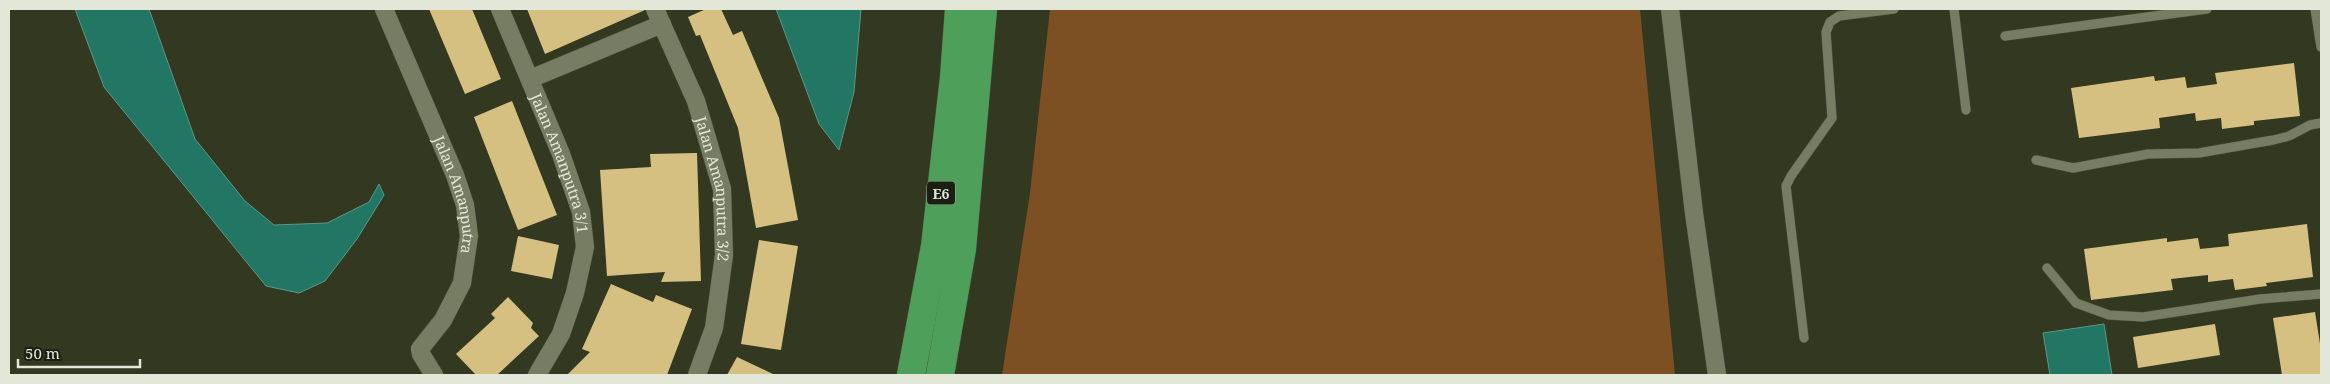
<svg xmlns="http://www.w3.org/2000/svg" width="2330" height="384" viewBox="0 0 2330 384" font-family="'Noto Serif',serif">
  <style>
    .forest { fill: #7c5023 }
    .water { fill: #227664; stroke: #5c9887 }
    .building { fill: #d6c081 }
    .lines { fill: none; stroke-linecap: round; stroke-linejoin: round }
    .service-casing { stroke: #4f533e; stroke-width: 10 }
    .minor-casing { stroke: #4f533e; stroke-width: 19 }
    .motorway-casing { stroke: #4f533e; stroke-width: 29 }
    .service { stroke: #777d62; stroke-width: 9 }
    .minor { stroke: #777d62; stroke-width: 18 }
    .motorway { stroke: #4e9f59; stroke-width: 28 }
    .labels { text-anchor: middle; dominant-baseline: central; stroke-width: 5; stroke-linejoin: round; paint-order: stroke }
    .shield { fill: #1b1e13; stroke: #a7ab9d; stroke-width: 1 }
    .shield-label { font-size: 14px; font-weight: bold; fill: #e3e7d8 }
    .street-label { font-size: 15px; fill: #e3e7d8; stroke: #1b1e13 }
  </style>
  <rect width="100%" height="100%" fill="#333820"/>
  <polygon class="forest" points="1050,9 1640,9 1675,375 1002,375 1030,193"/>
  <g class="water">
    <polygon points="75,9 149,9 195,139 245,201 274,225 327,223 369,202 379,184 384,195 357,239 325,281 299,293 266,286 104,87"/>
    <polygon points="776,9 861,9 854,92 839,150 819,124"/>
    <polygon points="2104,324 2112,375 2050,375 2043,333"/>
  </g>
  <g class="building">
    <polygon points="429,9 472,9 501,79 465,94"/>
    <polygon points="527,9 644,9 645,10 545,54"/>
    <polygon points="706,9 721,9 733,35 742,31 779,118 798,220 756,228 738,128 700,35 696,36 688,17"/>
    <polygon points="2294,63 2300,116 2254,121 2254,125 2222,129 2221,118 2196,121 2195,113 2159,118 2160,128 2079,138 2071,88 2154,76 2155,81 2185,77 2187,88 2217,84 2215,73"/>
    <polygon points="512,101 557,215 518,230 474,117"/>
    <polygon points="697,153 701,281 661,282 665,272 607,276 600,170 651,167 650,154"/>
    <polygon points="2307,224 2313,277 2266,283 2267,286 2235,290 2233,279 2208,282 2208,275 2171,279 2173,290 2091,300 2084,249 2167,238 2167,242 2198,238 2200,249 2229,246 2228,234"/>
    <polygon points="518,236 559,245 552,279 511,271"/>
    <polygon points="759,240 798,246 781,350 741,344"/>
    <polygon points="611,284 653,302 656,295 692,309 667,375 567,375 590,352 582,349"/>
    <polygon points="508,297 533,323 531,328 539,336 497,375 476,375 456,354 495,318 491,314"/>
    <polygon points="2315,312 2321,350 2321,375 2282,375 2273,318"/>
    <polygon points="2215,324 2220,355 2138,368 2133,337"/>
    <polygon points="737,357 775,375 727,375"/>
  </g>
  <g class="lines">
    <defs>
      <g id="service">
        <polyline points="1954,9 1966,110"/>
        <polyline points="2315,9 2321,47"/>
        <polyline points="2005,36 2207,9"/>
        <polyline points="2036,160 2073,168 2148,154 2199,153 2273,140 2289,136 2310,125 2321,123"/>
        <polyline points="2047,268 2076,303 2109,315 2143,317 2260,299 2321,294"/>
        <polyline points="1804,338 1786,186 1791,176 1832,118 1826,32 1830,22 1839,16 1894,9"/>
      </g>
      <g id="minor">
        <path id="s1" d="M384,9L455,175L465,205L469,236L462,283L443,320L420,349L421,354L434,375"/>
        <path id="s2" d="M500,9L561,154L581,212L585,247L575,293L561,334L537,375"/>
        <path id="s3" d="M655,9L696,101L722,189L724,255L714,328L697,375"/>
        <polyline points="1670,9 1694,213 1717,375"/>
        <polyline points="530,79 662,24"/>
      </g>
      <g id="motorway">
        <polyline points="911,375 935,246 954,77 959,9"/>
        <polyline points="940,375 962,249 983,9"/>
      </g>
    </defs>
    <use href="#service" class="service-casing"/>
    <use href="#minor" class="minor-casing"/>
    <use href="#motorway" class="motorway-casing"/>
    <use href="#service" class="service"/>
    <use href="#minor" class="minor"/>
    <use href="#motorway" class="motorway"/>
  </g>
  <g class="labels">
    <rect class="shield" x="927" y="181.5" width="28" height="23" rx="4"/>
    <g class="shield-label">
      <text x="941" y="193">E6</text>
    </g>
    <g class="street-label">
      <text stroke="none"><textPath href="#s2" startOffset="166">Jalan Amanputra 3/1</textPath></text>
      <text stroke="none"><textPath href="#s3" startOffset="191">Jalan Amanputra 3/2</textPath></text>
      <text stroke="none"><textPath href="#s1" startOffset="200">Jalan Amanputra</textPath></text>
    </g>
  </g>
  <rect width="2330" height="384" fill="none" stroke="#e3e7d8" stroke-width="20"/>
  <path d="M18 359v8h122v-8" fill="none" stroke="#e3e7d8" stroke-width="2.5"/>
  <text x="25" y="359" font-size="15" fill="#e3e7d8" stroke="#1b1e13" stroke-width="4" paint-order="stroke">50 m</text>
</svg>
